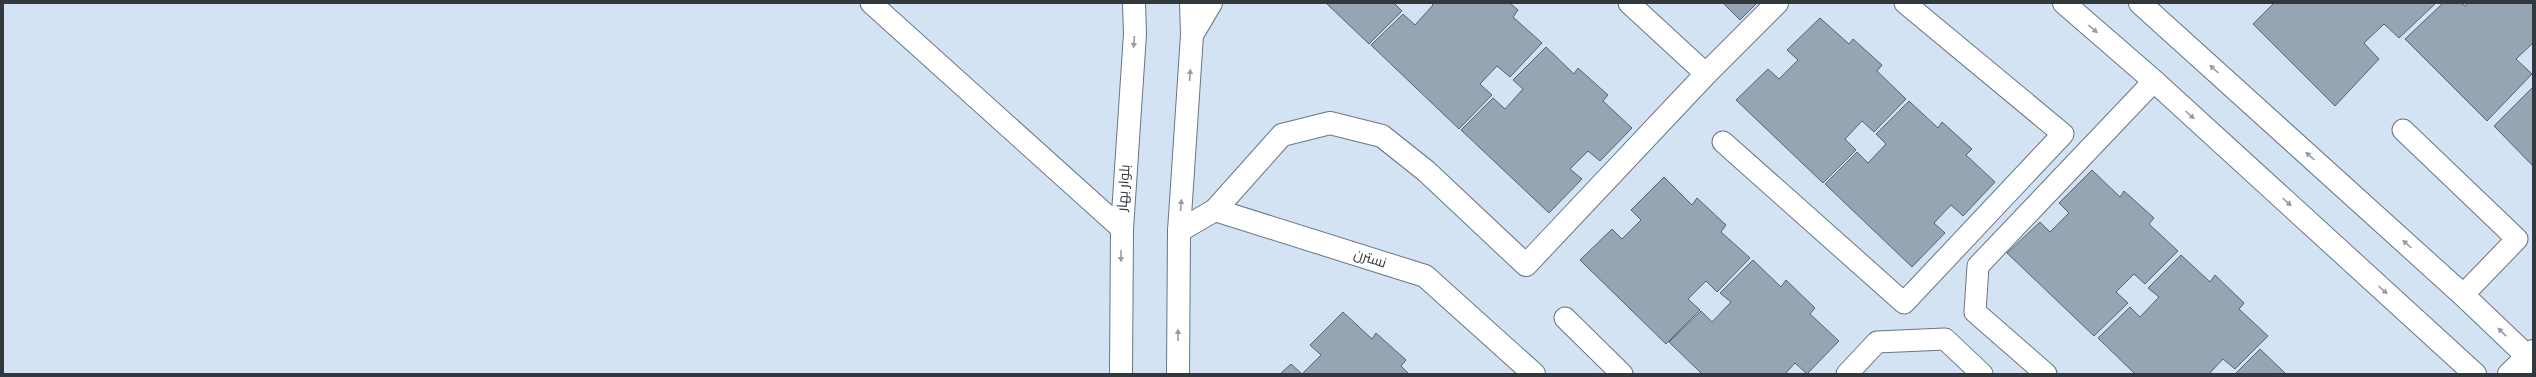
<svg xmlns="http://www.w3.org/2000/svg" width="2536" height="377" viewBox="0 0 2536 377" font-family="'Source Sans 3',Cairo,sans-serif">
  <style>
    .building { fill: #96a5b4; stroke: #566371 }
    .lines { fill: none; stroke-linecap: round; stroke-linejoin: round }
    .lane-casing { stroke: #687685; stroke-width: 23 }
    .street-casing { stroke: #687685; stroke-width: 24 }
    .lane { stroke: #fff; stroke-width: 21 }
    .street { stroke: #fff; stroke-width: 22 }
    .oneway { fill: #989c9e }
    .labels { text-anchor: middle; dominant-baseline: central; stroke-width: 3; stroke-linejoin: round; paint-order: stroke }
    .street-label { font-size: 14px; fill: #31383e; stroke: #fff }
  </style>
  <rect width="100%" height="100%" fill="#d3e3f3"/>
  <g class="building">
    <polygon points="1326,3 1394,3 1402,11 1369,44"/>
    <polygon points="1431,3 1510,3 1518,10 1513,17 1542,43 1510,77 1497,66 1480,84 1492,95 1459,129 1371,45 1403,14 1415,25 1433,5"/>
    <polygon points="1723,3 1757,3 1740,20"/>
    <polygon points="2274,3 2436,3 2399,38 2384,24 2364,43 2379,59 2335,106 2253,24"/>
    <polygon points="2443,3 2461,3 2465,6 2468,3 2533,3 2533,43 2516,59 2532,74 2487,121 2405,39"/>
    <polygon points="1820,18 1849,44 1853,39 1882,65 1877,71 1906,99 1874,132 1862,121 1845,139 1856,150 1823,183 1736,100 1768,69 1779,79 1798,60 1787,50"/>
    <polygon points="1546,47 1574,74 1578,68 1608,95 1603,101 1632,128 1600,161 1588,151 1570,169 1582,179 1549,213 1461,130 1493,98 1505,109 1523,89 1513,80"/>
    <polygon points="2533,87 2533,166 2494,126"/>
    <polygon points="1909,101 1938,128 1942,122 1972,149 1966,155 1995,182 1963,216 1951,205 1934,223 1945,233 1912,267 1825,184 1857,152 1868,163 1886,144 1876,134"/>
    <polygon points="2092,170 2120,197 2124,191 2154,218 2149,224 2178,251 2145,284 2134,274 2116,292 2128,303 2094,336 2007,253 2040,222 2050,232 2069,213 2059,203"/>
    <polygon points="1664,177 1692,205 1697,198 1726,225 1721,232 1750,258 1717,292 1706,281 1688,299 1700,310 1666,344 1580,260 1612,229 1622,239 1641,220 1631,210"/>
    <polygon points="2181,255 2210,282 2215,275 2244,303 2239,309 2268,336 2235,369 2223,359 2209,374 2135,374 2098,338 2130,307 2140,317 2159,297 2148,288"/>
    <polygon points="1753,260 1781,287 1786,280 1815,308 1810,314 1839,341 1807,374 1795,363 1785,374 1702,374 1669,342 1701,311 1712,322 1731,302 1720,293"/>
    <polygon points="1343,312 1372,339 1376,333 1406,360 1401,366 1409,374 1302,374 1321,355 1310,345"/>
    <polygon points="2260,349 2286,374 2235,374"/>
    <polygon points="1291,364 1302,374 1280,374"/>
  </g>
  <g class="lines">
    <defs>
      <g id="lane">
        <polyline points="871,3 1122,229"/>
        <polyline points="1629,3 1706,74"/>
        <polyline points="2403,130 2517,239 2463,295"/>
        <polyline points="1723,142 1904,303 2063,134 1905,3"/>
        <polyline points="1565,318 1622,374"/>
        <polyline points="1847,374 1877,342 1945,339 1982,374"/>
        <polyline points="2046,374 1975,312 1978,266 2154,81"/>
      </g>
      <g id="street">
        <polyline points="2064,3 2154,81 2475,374"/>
        <polyline points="2140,3 2463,295 2527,356 2531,374"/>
        <polyline points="1192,35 1211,3"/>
        <polyline points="1215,210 1282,135 1330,123 1382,136 1426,171 1526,265 1706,74 1777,3"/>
        <polyline points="1179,231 1215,210 1425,276 1534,374"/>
        <polyline points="1121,374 1122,229 1135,34 1134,3"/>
        <polyline points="1178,374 1179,231 1192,35 1191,3"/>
        <polyline points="2509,374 2533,351"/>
      </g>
    </defs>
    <use href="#lane" class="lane-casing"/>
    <use href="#street" class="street-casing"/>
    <use href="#lane" class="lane"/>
    <use href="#street" class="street"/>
  </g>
  <defs><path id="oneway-solid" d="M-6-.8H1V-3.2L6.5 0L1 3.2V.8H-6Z"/></defs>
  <g class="oneway">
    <use href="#oneway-solid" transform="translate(2093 29) rotate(41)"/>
    <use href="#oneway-solid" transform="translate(1134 42) rotate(94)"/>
    <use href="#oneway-solid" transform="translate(2214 69) rotate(-138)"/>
    <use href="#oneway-solid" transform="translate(1190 75) rotate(-86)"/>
    <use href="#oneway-solid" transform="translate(2190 115) rotate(42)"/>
    <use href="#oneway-solid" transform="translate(2310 156) rotate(-138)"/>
    <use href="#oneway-solid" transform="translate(2287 202) rotate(42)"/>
    <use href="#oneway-solid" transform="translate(1181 205) rotate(-86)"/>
    <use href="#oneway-solid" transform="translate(2407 244) rotate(-138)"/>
    <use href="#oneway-solid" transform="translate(1121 256) rotate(90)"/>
    <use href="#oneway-solid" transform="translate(2383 290) rotate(42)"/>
    <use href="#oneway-solid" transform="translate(2502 332) rotate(-136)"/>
    <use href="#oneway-solid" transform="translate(1178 335) rotate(-90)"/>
  </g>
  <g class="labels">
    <g class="street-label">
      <text transform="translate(1124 188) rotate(-86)">بلوار بهار</text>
      <text transform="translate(1370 259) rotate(18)">نسترن</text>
    </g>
  </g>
  <rect width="2536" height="377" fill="none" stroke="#31383e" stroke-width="8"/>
</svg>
